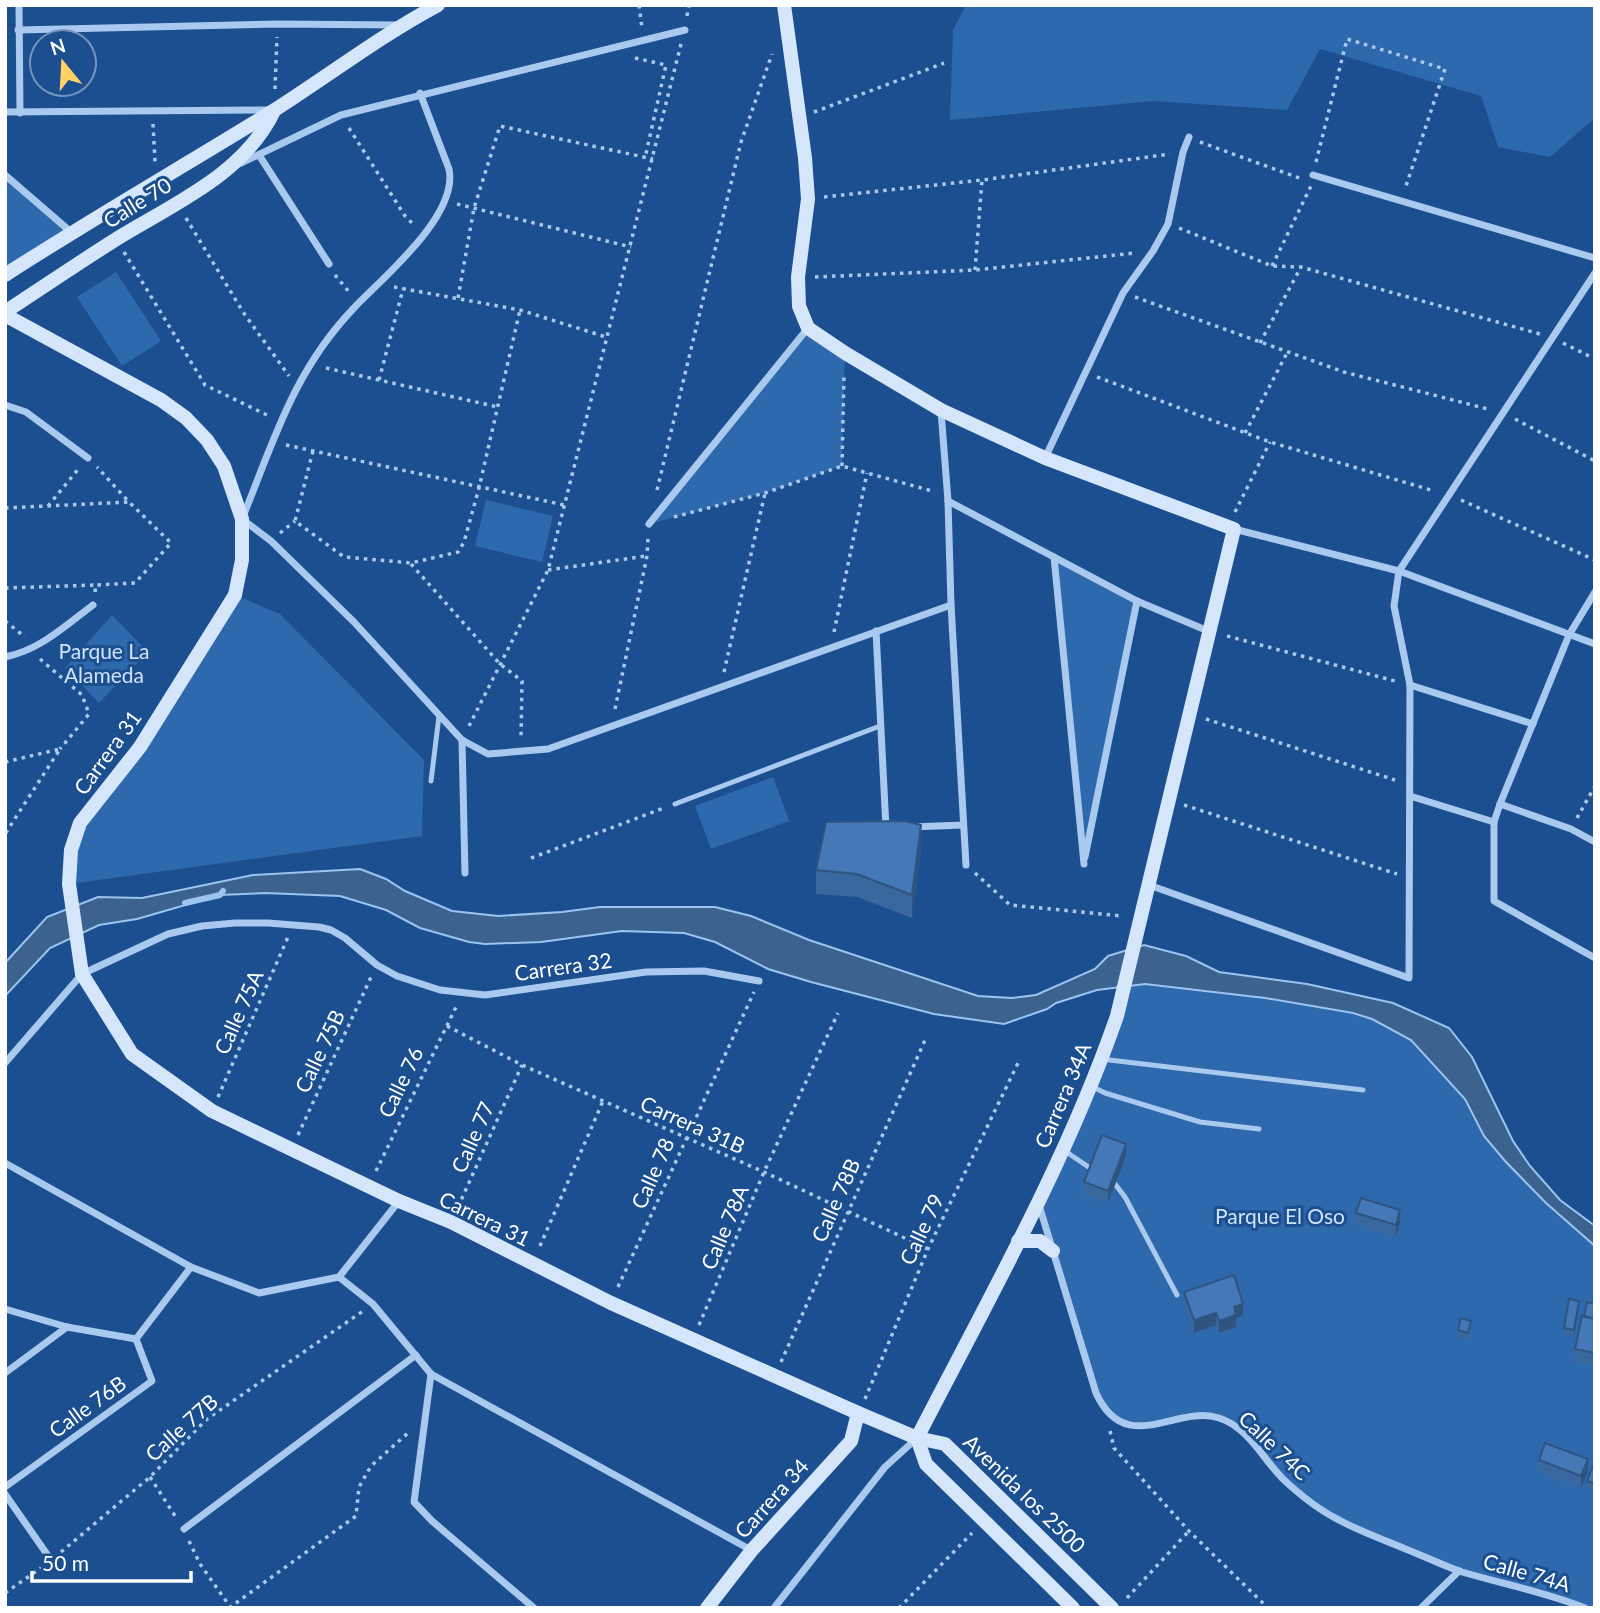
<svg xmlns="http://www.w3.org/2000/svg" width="1600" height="1613" viewBox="0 0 1600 1613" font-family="Lato,sans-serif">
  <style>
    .green { fill: #2e69ad }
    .water { fill: #3c6290; stroke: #9cc4f0; stroke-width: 2 }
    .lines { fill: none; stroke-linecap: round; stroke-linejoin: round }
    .stream { stroke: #9cc4f0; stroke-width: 6 }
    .path { stroke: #a9c9ee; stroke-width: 3.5; stroke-dasharray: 3.5 5; stroke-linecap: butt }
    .lane { stroke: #a9c9ee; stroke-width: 5 }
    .street { stroke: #a9c9ee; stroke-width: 7 }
    .secondary { stroke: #d6e6fa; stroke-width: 14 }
    .wall { fill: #3a679d }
    .shaded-wall { fill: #305480 }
    .building { fill: #4478b7; stroke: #305480; stroke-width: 2 }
    .labels { text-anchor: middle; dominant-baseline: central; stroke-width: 6; stroke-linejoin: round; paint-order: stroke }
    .street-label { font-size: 21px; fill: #fff; stroke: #1b4f8f }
    .park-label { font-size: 21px; fill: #cfe3fa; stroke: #1b4f8f }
  </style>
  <rect width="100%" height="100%" fill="#1b4f8f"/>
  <g class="green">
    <polygon points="966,5 1595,5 1595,118 1550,157 1498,147 1481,96 1320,49 1287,110 1154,101 950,120 953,30"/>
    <polygon points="5,175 71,232 5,275"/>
    <polygon points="116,272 161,341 122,366 77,297"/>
    <polygon points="808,328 845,353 842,466 765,493 649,524"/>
    <polygon points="486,500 553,516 542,562 475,546"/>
    <polygon points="1054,557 1137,601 1084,864"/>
    <polygon points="235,595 280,614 424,760 422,836 69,884 71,850"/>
    <polygon points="112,615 148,652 99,703 65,668"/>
    <polygon points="773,777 789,821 711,849 695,806"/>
    <polygon points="1145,984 1242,995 1353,1013 1372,1019 1411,1040 1465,1099 1484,1136 1505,1161 1546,1203 1595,1246 1595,1608 1585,1608 1459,1571 1358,1530 1300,1494 1243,1433 1212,1416 1171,1422 1126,1423 1104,1408 1038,1201 1125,986"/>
  </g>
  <polygon class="water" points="360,869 386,879 405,891 452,911 498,916 562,912 600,907 715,907 751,916 809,940 978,996 1012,998 1036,995 1095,969 1108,956 1144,945 1186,956 1219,972 1307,984 1393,1003 1449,1028 1472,1057 1513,1141 1530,1166 1560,1200 1595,1226 1595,1246 1546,1203 1505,1161 1484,1136 1465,1099 1411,1040 1372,1019 1353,1013 1265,998 1145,984 1097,990 1056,1003 1047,1009 1004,1024 934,1014 811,982 768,969 715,942 684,933 622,931 541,942 485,944 469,942 420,928 386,910 340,896 265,893 220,895 137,919 99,925 50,948 5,996 5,963 47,917 98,897 142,898 253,875"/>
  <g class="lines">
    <polyline class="stream" points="185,903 220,895 223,891"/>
    <g class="path">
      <polyline points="639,5 642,28"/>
      <polyline points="687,16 689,5"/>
      <polyline points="635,58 666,65 645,158"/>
      <polyline points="275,89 277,37"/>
      <polyline points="814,112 944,63"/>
      <polyline points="153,124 155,162"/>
      <polyline points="349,128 405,216 415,226"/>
      <polyline points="1200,142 1302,179"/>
      <polyline points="1316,162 1347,39 1445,69 1405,189"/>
      <polyline points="824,197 982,180 1170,154"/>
      <polyline points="457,204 631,247"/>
      <polyline points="186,218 243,312 289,376"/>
      <polyline points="1179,228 1272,266 1301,267 1540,334"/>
      <polyline points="124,252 205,385 269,416"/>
      <polyline points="1272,266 1311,186"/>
      <polyline points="975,270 982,180"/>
      <polyline points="335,275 350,293"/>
      <polyline points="815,277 975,270 1135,253"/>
      <polyline points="394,287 520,310 606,337"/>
      <polyline points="1135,297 1344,372 1488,409"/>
      <polyline points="458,298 474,208 500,126 653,159"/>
      <polyline points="1260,343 1301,267"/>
      <polyline points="1563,343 1595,359"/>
      <polyline points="326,368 498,407"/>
      <polyline points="1097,377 1270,442 1434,491"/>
      <polyline points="379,380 403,289"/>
      <polyline points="1515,419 1595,461"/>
      <polyline points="1245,433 1287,353"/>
      <polyline points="286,445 564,505"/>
      <polyline points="313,451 295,521 344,557 411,563 458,552 464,542 479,488 520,310"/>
      <polyline points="842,466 844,374"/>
      <polyline points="657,490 741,142 772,54"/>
      <polyline points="1461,500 1595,560"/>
      <polyline points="48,506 80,467"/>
      <polyline points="5,508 129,502 97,467"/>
      <polyline points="1235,512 1270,442"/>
      <polyline points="674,517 765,493 842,466 932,491"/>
      <polyline points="280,533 295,521"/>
      <polyline points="411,564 500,664 522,681 521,739"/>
      <polyline points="548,570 646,556"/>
      <polyline points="5,588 96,585"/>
      <polyline points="95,592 96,585 135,583 171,543 129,502"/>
      <polyline points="5,621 25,637"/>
      <polyline points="834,632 867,473"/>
      <polyline points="1227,636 1395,681"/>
      <polyline points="40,659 82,695 89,714 60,749"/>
      <polyline points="724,672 765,493"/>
      <polyline points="615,709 647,556 648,538"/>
      <polyline points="1206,719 1395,780"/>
      <polyline points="469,726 548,570 681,44"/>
      <polyline points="5,762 60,749 5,834"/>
      <polyline points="1184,805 1397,874"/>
      <polyline points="1577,818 1595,786"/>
      <polyline points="531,858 664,808"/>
      <polyline points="975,873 1010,905 1122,916"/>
      <polyline points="447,1026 522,1065 764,1172 928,1249"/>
      <polyline points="218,1097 288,937"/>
      <polyline points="298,1135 371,977"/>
      <polyline points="376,1171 457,1005"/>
      <polyline points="458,1207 522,1065"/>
      <polyline points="540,1246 603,1101"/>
      <polyline points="618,1287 754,992"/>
      <polyline points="699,1325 764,1172 838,1013"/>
      <polyline points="781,1362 926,1038"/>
      <polyline points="865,1399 928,1249 1019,1061"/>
      <polyline points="1110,1431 1114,1448 1189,1531 1268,1608"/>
      <polyline points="150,1477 177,1519"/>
      <polyline points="189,1541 200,1564 231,1608"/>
      <polyline points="61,1552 150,1477 207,1419 363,1311"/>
      <polyline points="5,1593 41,1568"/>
      <polyline points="1127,1598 1189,1531"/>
      <polyline points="229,1608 356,1516 359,1487 371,1466 408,1433"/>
      <polyline points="899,1608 972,1533"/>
    </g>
    <g class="lane">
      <polyline points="431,781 439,716"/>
      <polyline points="675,804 880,726"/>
      <polyline points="1101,1059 1363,1090"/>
      <polyline points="1091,1086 1105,1093 1200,1122 1259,1129"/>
      <polyline points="1065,1151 1093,1170"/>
      <polyline points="1115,1184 1125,1197 1177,1295"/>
    </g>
    <g class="street">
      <polyline points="19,5 20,113"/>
      <polyline points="18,30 277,24 399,25"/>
      <path d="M420,93L449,169C459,216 382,278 353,309C293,372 274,441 242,519L271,541L354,622L462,740L488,754L548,749L951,605"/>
      <polyline points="5,112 270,110"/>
      <polyline points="259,155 329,264"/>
      <polyline points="241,163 341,115 685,30"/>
      <polyline points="5,175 71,232"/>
      <polyline points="1313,175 1595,258"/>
      <polyline points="5,405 26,412 88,458"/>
      <polyline points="941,411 948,501 951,605 966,865"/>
      <polyline points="1045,458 1123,293 1153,251 1168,224 1183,152 1189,137"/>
      <polyline points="948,501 1137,601 1208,631"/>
      <polyline points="649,524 808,328"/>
      <polyline points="1234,529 1399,571 1595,644"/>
      <polyline points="1054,557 1084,864"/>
      <polyline points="1595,592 1569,635 1500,804 1494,822 1494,901 1595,958"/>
      <polyline points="876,631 886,828"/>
      <path d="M5,657C40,650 65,626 93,605"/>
      <polyline points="1410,685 1533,724"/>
      <polyline points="462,740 465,873"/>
      <polyline points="1410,796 1494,822"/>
      <polyline points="1500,804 1571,829 1595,842"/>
      <polyline points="912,827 963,825"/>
      <polyline points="1085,857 1137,601"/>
      <polyline points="1149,885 1409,978 1410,685 1394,606 1399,571 1595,273"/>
      <polyline points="5,1063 82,974 168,934 202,926 235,923 268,923 319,927 331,930 345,938 377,965 397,976 440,990 485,995 646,972 704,971 759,981"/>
      <polyline points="5,1163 191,1267 259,1293 339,1277 399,1201"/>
      <path d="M1039,1205L1096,1393C1126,1458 1176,1404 1219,1418C1248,1427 1263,1459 1283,1479C1300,1495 1319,1510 1339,1520C1361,1532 1385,1540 1408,1550C1426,1557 1444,1566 1462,1572C1503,1584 1545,1592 1585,1608"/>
      <polyline points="339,1277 373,1304 431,1374 751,1550"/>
      <polyline points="5,1309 67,1327 136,1339"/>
      <polyline points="136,1339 191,1267"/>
      <polyline points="5,1373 67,1327"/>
      <polyline points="431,1374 414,1502 432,1521 534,1608"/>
      <polyline points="5,1487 152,1381 136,1339"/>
      <polyline points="5,1494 51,1560"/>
      <polyline points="184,1529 416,1355"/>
      <polyline points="774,1608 885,1467 917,1438"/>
      <polyline points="1421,1608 1459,1571"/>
    </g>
    <g class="secondary">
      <path d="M784,5L805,158L808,199L798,277L799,306L808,328L845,353L941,410L1045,458L1234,529L1117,1016C1066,1163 988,1300 917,1438"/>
      <path d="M5,275C93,218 184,166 273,111C328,76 380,36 438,5"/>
      <path d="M5,312C43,287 80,262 118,238C175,203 244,174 274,111"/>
      <polyline points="5,315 161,400 186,418 207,440 224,466 242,519 242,560 235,595 140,747 80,823 71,850 69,884 82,974 132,1054 212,1111 399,1201 451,1222 611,1303 858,1413 917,1438 945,1444 1112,1608"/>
      <polyline points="1018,1241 1040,1241 1053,1251"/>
      <polyline points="917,1438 926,1464 1073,1608"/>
      <polyline points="707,1608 752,1550 851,1441 858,1413"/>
    </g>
  </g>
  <g class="wall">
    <polygon points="921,849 912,918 857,897 816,894 816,870"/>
    <polygon points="1126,1156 1108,1203 1084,1194 1084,1182"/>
    <polygon points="1356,1213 1400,1222 1396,1237 1356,1225"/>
    <polygon points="1184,1292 1243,1316 1236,1318 1236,1327 1219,1333 1216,1325 1194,1333 1184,1304"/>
    <polygon points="1595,1304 1595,1366 1575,1361 1575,1349 1584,1316"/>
    <polygon points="1579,1307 1574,1336 1564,1334 1564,1328"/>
    <polygon points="1471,1327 1468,1339 1458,1336 1458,1330"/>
    <polygon points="1539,1460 1588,1471 1581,1488 1539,1472"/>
    <polygon points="1595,1466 1595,1490 1587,1487 1587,1481"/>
  </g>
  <g class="shaded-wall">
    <polygon points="921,825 921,849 912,918 912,895"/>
    <polygon points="1126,1144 1126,1156 1108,1203 1108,1191"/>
    <polygon points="1400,1210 1400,1222 1396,1237 1396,1225"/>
    <polygon points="1579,1301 1579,1307 1574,1336 1574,1330"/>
    <polygon points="1243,1304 1243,1316 1236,1318 1236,1327 1219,1333 1219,1321 1234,1307"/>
    <polygon points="1216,1313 1216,1325 1194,1333 1194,1320"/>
    <polygon points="1588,1459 1588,1471 1581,1488 1581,1476"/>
  </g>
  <g class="building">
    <polygon points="905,821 921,825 912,895 857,874 816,870 826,822"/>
    <polygon points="1102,1135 1126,1144 1108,1191 1084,1182"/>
    <polygon points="1361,1198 1400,1210 1396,1225 1356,1213"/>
    <polygon points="1234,1275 1243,1304 1234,1307 1236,1315 1219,1321 1216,1313 1194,1320 1184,1292"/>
    <polygon points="1569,1299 1579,1301 1574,1330 1564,1328"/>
    <polygon points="1587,1302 1595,1304 1595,1319 1584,1316"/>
    <polygon points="1582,1316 1595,1319 1595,1353 1575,1349"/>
    <polygon points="1461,1318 1471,1321 1468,1333 1458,1330"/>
    <polygon points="1545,1443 1588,1459 1581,1476 1539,1460"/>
    <polygon points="1593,1466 1595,1466 1595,1484 1587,1481"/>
  </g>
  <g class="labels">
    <g class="street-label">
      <text transform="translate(137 202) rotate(-32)">Calle 70</text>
      <text transform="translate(107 752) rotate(-54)">Carrera 31</text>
      <text transform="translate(563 966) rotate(-8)">Carrera 32</text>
      <text transform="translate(238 1012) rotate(-66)">Calle 75A</text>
      <text transform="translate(319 1051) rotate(-65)">Calle 75B</text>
      <text transform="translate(400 1082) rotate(-64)">Calle 76</text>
      <text transform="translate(1062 1095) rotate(-67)">Carrera 34A</text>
      <text transform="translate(693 1124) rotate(24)">Carrera 31B</text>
      <text transform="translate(472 1137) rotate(-66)">Calle 77</text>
      <text transform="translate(652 1173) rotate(-66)">Calle 78</text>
      <text transform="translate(835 1200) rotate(-66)">Calle 78B</text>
      <text transform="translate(485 1218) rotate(26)">Carrera 31</text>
      <text transform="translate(724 1227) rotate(-67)">Calle 78A</text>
      <text transform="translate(921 1229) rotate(-65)">Calle 79</text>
      <text transform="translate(87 1406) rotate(-36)">Calle 76B</text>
      <text transform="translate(181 1427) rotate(-42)">Calle 77B</text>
      <text transform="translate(1275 1445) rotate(44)">Calle 74C</text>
      <text transform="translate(1025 1493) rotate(44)">Avenida los 2500</text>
      <text transform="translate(771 1498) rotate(-48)">Carrera 34</text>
      <text transform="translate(1527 1572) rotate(16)">Calle 74A</text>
    </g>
    <g class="park-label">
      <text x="104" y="650">Parque La<tspan x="104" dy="24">Alameda</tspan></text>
      <text x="1280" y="1215">Parque El Oso</text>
    </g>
  </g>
  <rect width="1600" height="1613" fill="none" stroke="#ffffff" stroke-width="14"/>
  <g transform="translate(63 63) rotate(342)"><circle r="33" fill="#1b4f8f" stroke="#7695bc" stroke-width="2"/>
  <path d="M0-5L12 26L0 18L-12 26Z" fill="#ffd166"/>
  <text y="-10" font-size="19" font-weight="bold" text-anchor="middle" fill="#ffffff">N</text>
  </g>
  <path d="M32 1571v10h159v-10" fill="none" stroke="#ffffff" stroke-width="3.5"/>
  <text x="42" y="1571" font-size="21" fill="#ffffff" stroke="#1b4f8f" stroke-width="5" paint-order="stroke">50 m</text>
</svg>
